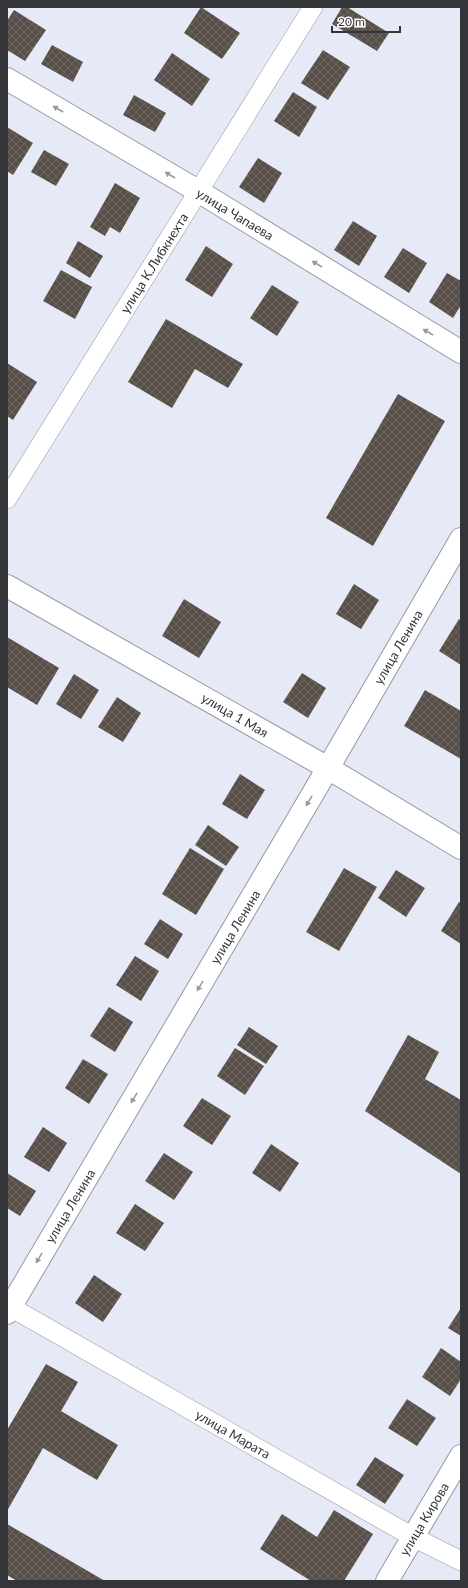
<svg xmlns="http://www.w3.org/2000/svg" width="468" height="1588" viewBox="0 0 468 1588" font-family="Lato,sans-serif">
  <style>
    .building { fill: url(#building-cross-hatch) }
    .lines { fill: none; stroke-linecap: round; stroke-linejoin: round }
    .street-casing { stroke: #9699a4; stroke-width: 20 }
    .secondary-casing { stroke: #9699a4; stroke-width: 24 }
    .street { stroke: #fff; stroke-width: 19 }
    .secondary { stroke: #fff; stroke-width: 22 }
    .oneway { fill: #9a9a9c }
    .labels { text-anchor: middle; dominant-baseline: central; stroke-width: 4; stroke-linejoin: round; paint-order: stroke }
    .street-label { font-size: 13px; fill: #343539; stroke: #fff }
  </style>
  <defs>
    <pattern id="building-cross-hatch" width="8" height="8" patternUnits="userSpaceOnUse"><rect width="8" height="8" fill="#584f49"/><path d="M0 0l8 8M0 8l8-8" fill="none" stroke="#6d6662"/></pattern>
  </defs>
  <rect width="100%" height="100%" fill="#e6eaf6"/>
  <g class="building">
    <polygon points="201,7 240,33 222,59 184,33"/>
    <polygon points="342,7 347,7 389,33 377,51 332,24"/>
    <polygon points="14,10 46,30 25,61 7,50 7,21"/>
    <polygon points="52,45 83,62 73,82 41,64"/>
    <polygon points="323,50 350,67 328,100 301,83"/>
    <polygon points="172,53 210,79 192,106 154,80"/>
    <polygon points="293,92 317,107 299,137 274,121"/>
    <polygon points="134,95 166,113 155,132 123,115"/>
    <polygon points="7,127 33,143 13,175 7,171"/>
    <polygon points="44,150 69,164 56,186 31,172"/>
    <polygon points="258,158 282,173 264,203 239,187"/>
    <polygon points="115,183 140,198 120,233 110,227 105,236 90,227"/>
    <polygon points="353,221 377,236 359,266 334,250"/>
    <polygon points="78,241 103,256 90,278 66,263"/>
    <polygon points="206,246 233,264 212,297 185,280"/>
    <polygon points="403,248 427,263 409,293 384,277"/>
    <polygon points="61,270 92,287 75,319 43,301"/>
    <polygon points="447,273 461,281 461,305 453,318 429,302"/>
    <polygon points="272,285 299,302 277,336 250,318"/>
    <polygon points="166,319 243,364 228,388 195,369 172,408 128,382"/>
    <polygon points="7,363 37,382 13,420 7,416"/>
    <polygon points="398,394 445,421 373,546 326,518"/>
    <polygon points="354,584 379,600 361,629 336,614"/>
    <polygon points="184,599 221,622 199,658 162,636"/>
    <polygon points="459,619 461,620 461,665 439,651"/>
    <polygon points="7,637 59,668 37,705 7,687"/>
    <polygon points="302,673 326,688 308,718 283,702"/>
    <polygon points="74,674 99,690 81,719 56,704"/>
    <polygon points="425,690 461,711 461,759 404,726"/>
    <polygon points="117,697 141,713 123,742 98,727"/>
    <polygon points="240,774 265,790 247,819 222,804"/>
    <polygon points="208,825 239,847 226,866 195,845"/>
    <polygon points="190,848 224,869 196,915 162,894"/>
    <polygon points="344,868 377,887 339,951 306,932"/>
    <polygon points="396,870 425,888 406,917 378,898"/>
    <polygon points="459,902 461,903 461,944 441,931"/>
    <polygon points="160,919 183,934 168,959 144,944"/>
    <polygon points="135,956 159,971 141,1001 116,985"/>
    <polygon points="109,1007 133,1022 115,1052 90,1036"/>
    <polygon points="249,1027 278,1046 266,1064 237,1045"/>
    <polygon points="408,1035 439,1052 425,1079 461,1100 461,1174 365,1111"/>
    <polygon points="235,1048 264,1066 245,1095 217,1076"/>
    <polygon points="83,1059 108,1074 89,1104 65,1088"/>
    <polygon points="202,1098 231,1116 212,1145 183,1126"/>
    <polygon points="43,1127 67,1143 49,1172 24,1157"/>
    <polygon points="271,1144 299,1163 280,1192 252,1173"/>
    <polygon points="164,1153 193,1172 174,1200 145,1181"/>
    <polygon points="7,1173 36,1191 20,1216 7,1208"/>
    <polygon points="135,1204 164,1223 145,1251 116,1233"/>
    <polygon points="94,1275 122,1294 103,1322 75,1303"/>
    <polygon points="461,1308 461,1336 448,1328"/>
    <polygon points="441,1348 461,1362 461,1379 450,1396 422,1377"/>
    <polygon points="46,1364 78,1382 61,1411 118,1445 97,1480 43,1448 7,1511 7,1430"/>
    <polygon points="407,1399 436,1418 417,1446 388,1428"/>
    <polygon points="375,1457 404,1475 385,1504 356,1485"/>
    <polygon points="334,1510 373,1534 344,1581 311,1581 260,1549 282,1514 317,1537"/>
    <polygon points="7,1524 105,1581 17,1581 7,1575"/>
  </g>
  <g class="lines">
    <defs>
      <g id="street">
        <polyline points="7,499 313,7"/>
        <polyline points="7,1305 413,1537 461,1561"/>
      </g>
      <g id="secondary">
        <polyline points="7,79 198,191 461,352"/>
        <polyline points="7,586 328,768 461,848"/>
        <polyline points="7,1313 328,768 461,539"/>
        <polyline points="387,1581 461,1456"/>
      </g>
    </defs>
    <use href="#street" class="street-casing"/>
    <use href="#secondary" class="secondary-casing"/>
    <use href="#street" class="street"/>
    <use href="#secondary" class="secondary"/>
  </g>
  <defs><path id="oneway-solid" d="M-6-.8H1V-3.2L6.5 0L1 3.2V.8H-6Z"/></defs>
  <g class="oneway">
    <use href="#oneway-solid" transform="translate(58 109) rotate(-150)"/>
    <use href="#oneway-solid" transform="translate(170 175) rotate(-150)"/>
    <use href="#oneway-solid" transform="translate(317 264) rotate(-149)"/>
    <use href="#oneway-solid" transform="translate(428 332) rotate(-149)"/>
    <use href="#oneway-solid" transform="translate(309 801) rotate(121)"/>
    <use href="#oneway-solid" transform="translate(200 986) rotate(121)"/>
    <use href="#oneway-solid" transform="translate(134 1098) rotate(121)"/>
    <use href="#oneway-solid" transform="translate(39 1258) rotate(121)"/>
  </g>
  <g class="labels">
    <g class="street-label">
      <text transform="translate(235 214) rotate(31)">улица Чапаева</text>
      <text transform="translate(154 263) rotate(-58)">улица К.Либкнехта</text>
      <text transform="translate(398 647) rotate(-60)">улица Ленина</text>
      <text transform="translate(235 715) rotate(30)">улица 1 Мая</text>
      <text transform="translate(235 927) rotate(-59)">улица Ленина</text>
      <text transform="translate(70 1206) rotate(-59)">улица Ленина</text>
      <text transform="translate(233 1434) rotate(30)">улица Марата</text>
      <text transform="translate(424 1519) rotate(-59)">улица Кирова</text>
    </g>
  </g>
  <rect width="468" height="1588" fill="none" stroke="#343539" stroke-width="16"/>
  <path d="M332 26v6h68v-6" fill="none" stroke="#343539" stroke-width="2"/>
  <text x="338" y="26" font-size="12" fill="#343539" stroke="#ffffff" stroke-width="3" paint-order="stroke">20 m</text>
</svg>
